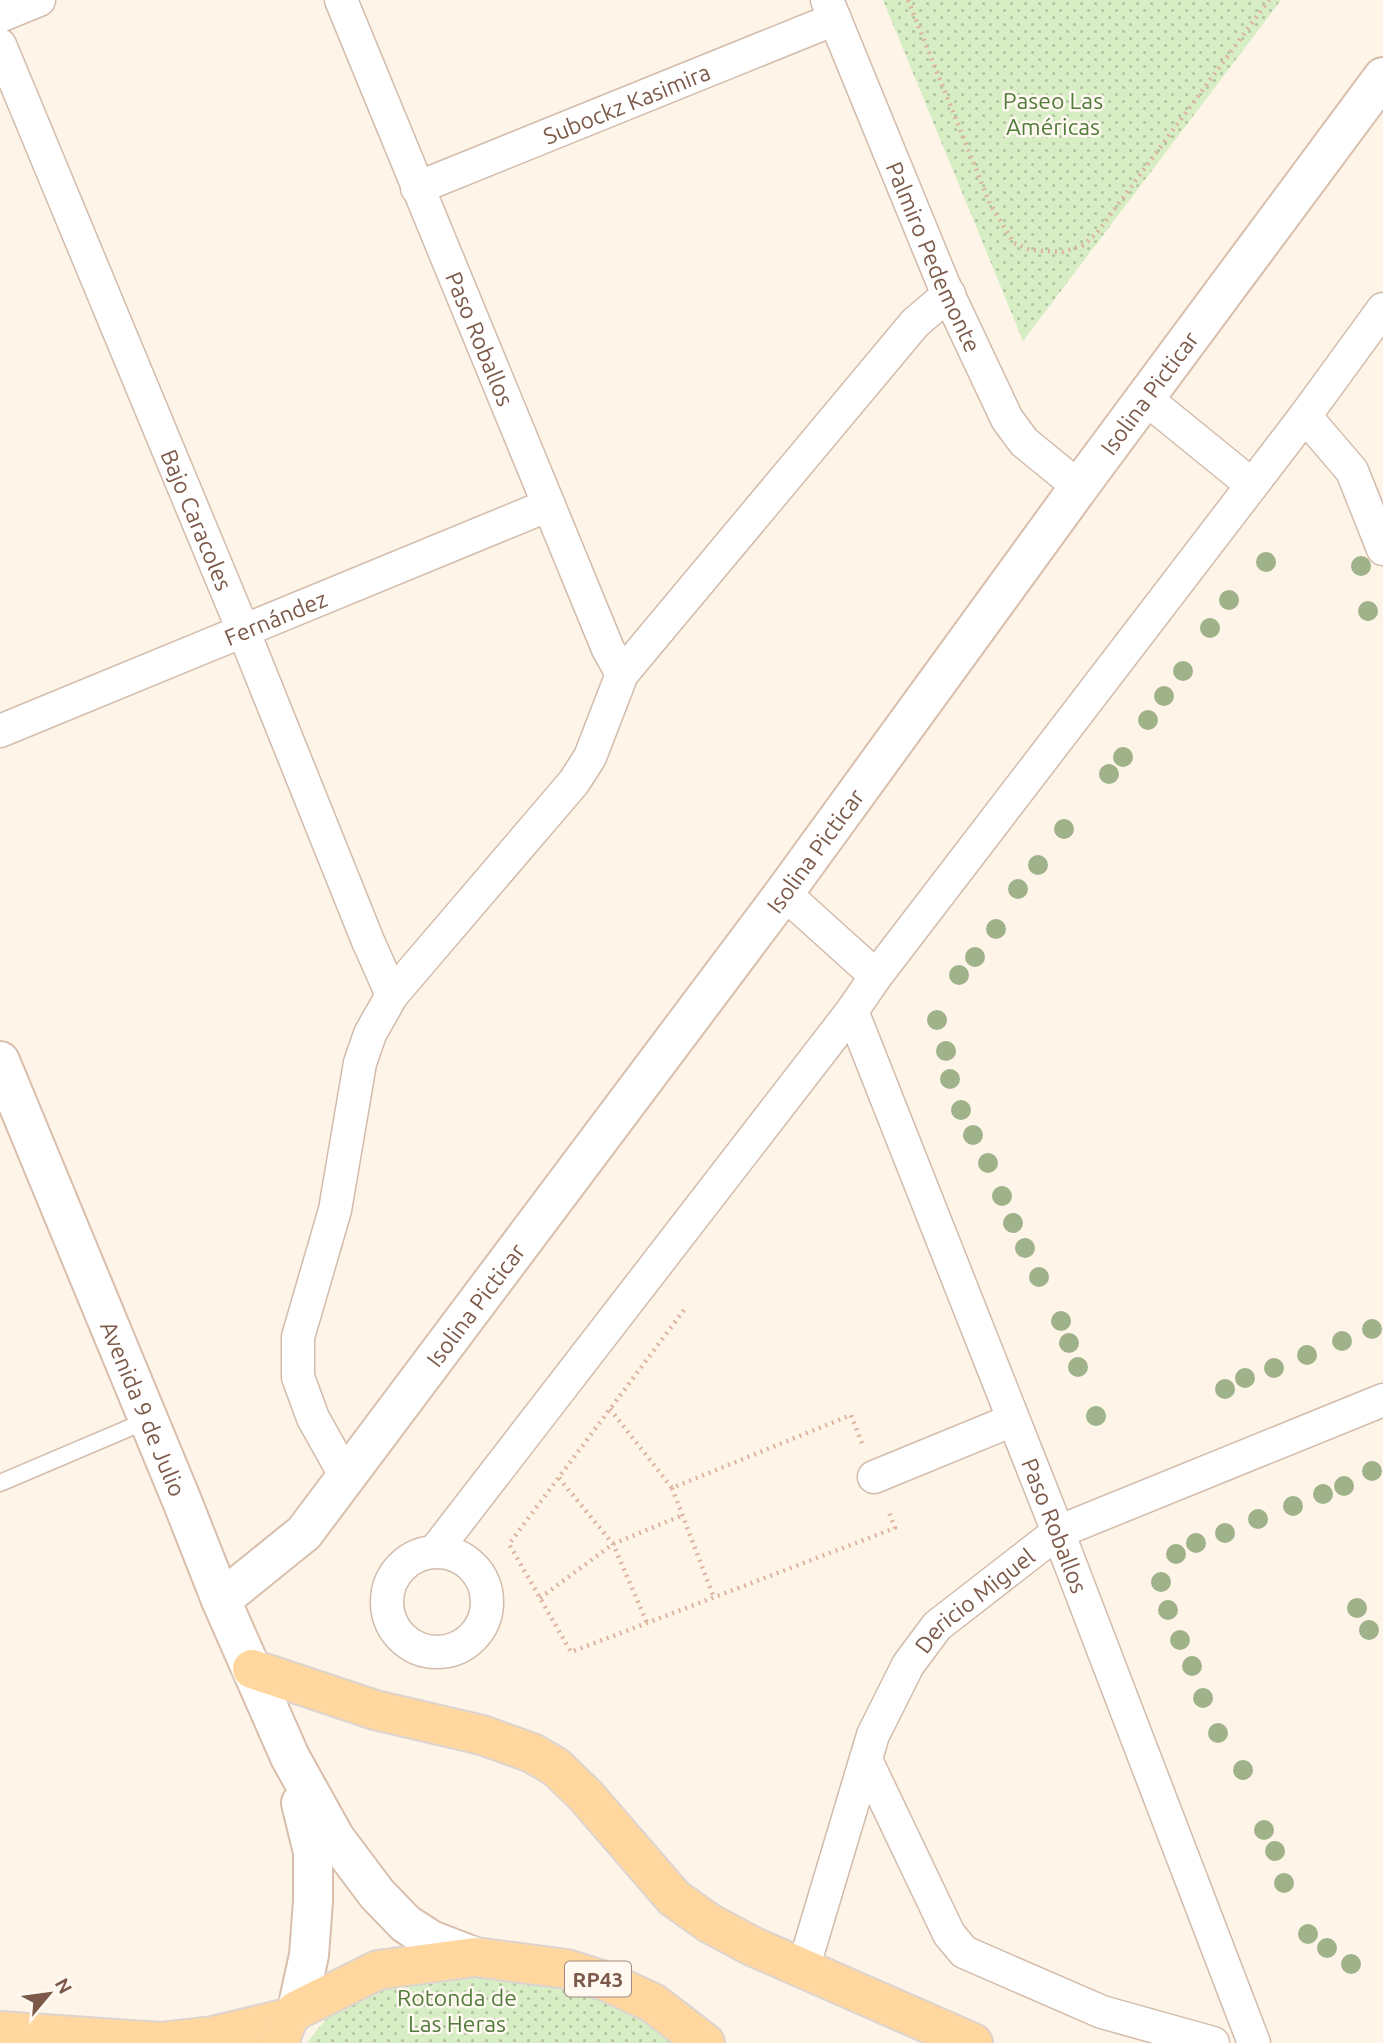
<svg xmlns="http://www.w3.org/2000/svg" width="1383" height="2043" viewBox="0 0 1383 2043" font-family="Ubuntu,sans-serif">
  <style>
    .park { fill: url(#park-dots) }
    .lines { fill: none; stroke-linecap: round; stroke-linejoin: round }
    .lane-casing { stroke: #d3bbac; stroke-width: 19 }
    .street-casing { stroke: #d3bbac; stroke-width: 35 }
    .secondary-casing { stroke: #d8beab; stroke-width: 42 }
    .primary-casing { stroke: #ddd4d0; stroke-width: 42 }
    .path { stroke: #dcb49f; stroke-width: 4.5; stroke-dasharray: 2 5; stroke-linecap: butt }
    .lane { stroke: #fff; stroke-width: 16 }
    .street { stroke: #fff; stroke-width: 32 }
    .secondary { stroke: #fff; stroke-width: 38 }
    .primary { stroke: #ffd79f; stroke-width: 38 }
    .tree { fill: #9fb289 }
    .labels { text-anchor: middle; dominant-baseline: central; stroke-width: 5; stroke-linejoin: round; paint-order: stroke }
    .shield { fill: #fff9f1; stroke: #a3897b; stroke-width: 2 }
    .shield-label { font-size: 21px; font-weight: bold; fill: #7c5949 }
    .park-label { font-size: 23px; fill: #527c3c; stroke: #fff9f1 }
    .street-label { font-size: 23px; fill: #7c5949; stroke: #fff9f1 }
  </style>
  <defs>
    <pattern id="park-dots" width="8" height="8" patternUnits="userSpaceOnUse" patternTransform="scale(1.75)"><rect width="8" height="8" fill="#d7eec4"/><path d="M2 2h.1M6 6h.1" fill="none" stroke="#b3c4a1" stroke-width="1.8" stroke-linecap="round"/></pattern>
  </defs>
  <rect width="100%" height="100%" fill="#fef5e8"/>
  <g class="park">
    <polygon points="883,0 1281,0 1023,341"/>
    <path d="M473,1975C505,1979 538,1981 569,1987C610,1995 647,2018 679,2043H307C317,2029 330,2013 345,2004C383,1981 430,1980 473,1975Z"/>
  </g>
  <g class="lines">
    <defs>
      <polyline id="lane" points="0,1483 148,1420"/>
      <g id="street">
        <path id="s1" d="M341,0L608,649L622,674"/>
        <path id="s2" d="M827,0L943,283L1007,419L1024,442L1079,487"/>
        <polyline points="0,16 39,0"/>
        <path id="s3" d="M0,45L243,630L368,941L392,995"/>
        <path id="s4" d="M417,188L835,19"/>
        <polyline points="1145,398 1252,485"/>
        <polyline points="1305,416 1352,471 1383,549"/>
        <path id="s5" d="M0,731L549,505"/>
        <polyline points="784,893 876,976"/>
        <path id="s6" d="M852,1011L1058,1532L1254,2043"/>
        <polyline points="346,1477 313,1418 298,1377 298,1337 335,1210 360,1063 370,1034 392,995 574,782 590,757 622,674 915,323 949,294"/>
        <polyline points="874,1477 1013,1420"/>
        <polyline points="435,1551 852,1011 876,976 1305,416 1383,309"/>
        <circle cx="437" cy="1602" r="50"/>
        <polyline points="866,1760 949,1934 964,1952 1102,2012 1213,2043"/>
        <path id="s7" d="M803,1969L873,1735L908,1665L937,1626L1058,1532L1383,1400"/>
      </g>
      <g id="secondary">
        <path id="s8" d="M0,1061L182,1501L221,1600L290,1757L335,1838L377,1894L406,1924L431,1940L475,1957"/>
        <path id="s9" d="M221,1600L304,1533L784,893L1079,487L1383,77"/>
        <polyline points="297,2010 309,1955 313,1901 313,1852 301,1803"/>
      </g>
      <g id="primary">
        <polyline points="252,1669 375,1710 482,1735 532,1753 556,1767 586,1796 674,1898 709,1923 752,1946 973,2043"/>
        <polyline points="0,2031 160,2042 213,2036 288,2018"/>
        <polyline points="279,2043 288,2018 297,2010 378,1970 475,1957 567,1969 608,1982 653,2003 705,2043"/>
      </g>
    </defs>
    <use href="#lane" class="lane-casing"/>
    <use href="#street" class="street-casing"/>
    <use href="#secondary" class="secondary-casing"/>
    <use href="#primary" class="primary-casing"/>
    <g class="path">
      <polyline points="908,0 990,204 1014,243 1030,250 1062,252 1082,246 1097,233 1269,0"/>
      <polyline points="684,1310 509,1544 571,1652 895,1528 888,1510"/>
      <polyline points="610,1409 672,1488 851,1415 863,1446"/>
      <polyline points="559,1478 613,1544 647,1623"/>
      <polyline points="672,1488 714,1598"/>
      <polyline points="540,1598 613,1544 683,1515"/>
    </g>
    <use href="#lane" class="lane"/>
    <use href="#street" class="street"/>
    <use href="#secondary" class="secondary"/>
    <use href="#primary" class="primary"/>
  </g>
  <g class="tree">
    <circle cx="1266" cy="562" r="10"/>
    <circle cx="1361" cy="566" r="10"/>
    <circle cx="1229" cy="600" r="10"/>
    <circle cx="1368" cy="611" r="10"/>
    <circle cx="1210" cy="628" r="10"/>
    <circle cx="1183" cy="671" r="10"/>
    <circle cx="1164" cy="696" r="10"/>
    <circle cx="1148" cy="720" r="10"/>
    <circle cx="1123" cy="757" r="10"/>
    <circle cx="1109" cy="774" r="10"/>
    <circle cx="1064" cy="829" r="10"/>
    <circle cx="1038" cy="865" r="10"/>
    <circle cx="1018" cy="889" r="10"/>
    <circle cx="996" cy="929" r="10"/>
    <circle cx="975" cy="957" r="10"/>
    <circle cx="959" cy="975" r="10"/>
    <circle cx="937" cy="1020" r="10"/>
    <circle cx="946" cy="1051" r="10"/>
    <circle cx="950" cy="1079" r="10"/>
    <circle cx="961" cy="1110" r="10"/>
    <circle cx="973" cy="1135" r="10"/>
    <circle cx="988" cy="1163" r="10"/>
    <circle cx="1002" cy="1196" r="10"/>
    <circle cx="1013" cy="1223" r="10"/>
    <circle cx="1025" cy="1248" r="10"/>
    <circle cx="1039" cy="1277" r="10"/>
    <circle cx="1061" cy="1321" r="10"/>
    <circle cx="1372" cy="1329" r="10"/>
    <circle cx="1342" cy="1341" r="10"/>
    <circle cx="1069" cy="1343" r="10"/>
    <circle cx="1307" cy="1355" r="10"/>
    <circle cx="1078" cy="1367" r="10"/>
    <circle cx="1274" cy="1368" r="10"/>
    <circle cx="1245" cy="1378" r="10"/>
    <circle cx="1225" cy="1389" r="10"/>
    <circle cx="1096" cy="1416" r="10"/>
    <circle cx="1372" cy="1471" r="10"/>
    <circle cx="1344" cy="1486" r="10"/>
    <circle cx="1323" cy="1494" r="10"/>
    <circle cx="1293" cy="1506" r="10"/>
    <circle cx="1258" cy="1519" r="10"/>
    <circle cx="1225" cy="1533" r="10"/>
    <circle cx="1196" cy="1543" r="10"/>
    <circle cx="1176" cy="1554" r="10"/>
    <circle cx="1161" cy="1582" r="10"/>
    <circle cx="1357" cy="1608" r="10"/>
    <circle cx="1168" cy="1610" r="10"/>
    <circle cx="1369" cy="1630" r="10"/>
    <circle cx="1180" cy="1640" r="10"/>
    <circle cx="1192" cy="1666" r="10"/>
    <circle cx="1203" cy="1698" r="10"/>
    <circle cx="1218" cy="1733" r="10"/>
    <circle cx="1243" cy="1770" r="10"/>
    <circle cx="1264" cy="1830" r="10"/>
    <circle cx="1275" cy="1851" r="10"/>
    <circle cx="1284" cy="1883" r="10"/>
    <circle cx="1308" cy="1934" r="10"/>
    <circle cx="1327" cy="1948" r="10"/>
    <circle cx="1351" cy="1964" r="10"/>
  </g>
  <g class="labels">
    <rect class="shield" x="565" y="1961.5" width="66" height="35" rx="5"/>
    <g class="shield-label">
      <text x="598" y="1979">RP43</text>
    </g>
    <g class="park-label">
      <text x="1053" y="100">Paseo Las<tspan x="1053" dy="26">Américas</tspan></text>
      <text x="457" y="1997">Rotonda de<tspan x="457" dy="26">Las Heras</tspan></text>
    </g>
    <g class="street-label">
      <text stroke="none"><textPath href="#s4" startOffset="226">Subockz Kasimira</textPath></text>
      <text stroke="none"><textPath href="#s2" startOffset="278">Palmiro Pedemonte</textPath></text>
      <text stroke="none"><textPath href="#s1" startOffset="366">Paso Roballos</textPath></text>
      <text stroke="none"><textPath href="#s9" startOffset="1526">Isolina Picticar</textPath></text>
      <text stroke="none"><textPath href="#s3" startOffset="514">Bajo Caracoles</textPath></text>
      <text stroke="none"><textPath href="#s5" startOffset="298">Fernández</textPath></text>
      <text stroke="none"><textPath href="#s9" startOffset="959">Isolina Picticar</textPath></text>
      <text stroke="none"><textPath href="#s9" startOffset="392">Isolina Picticar</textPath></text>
      <text stroke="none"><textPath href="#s8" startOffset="376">Avenida 9 de Julio</textPath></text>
      <text stroke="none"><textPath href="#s6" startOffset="553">Paso Roballos</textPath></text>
      <text stroke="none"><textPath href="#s7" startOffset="416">Dericio Miguel</textPath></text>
    </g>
  </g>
  <g transform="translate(49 1994) rotate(61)" stroke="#fff9f1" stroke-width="5" paint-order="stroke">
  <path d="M0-5L12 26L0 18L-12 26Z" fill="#7c5949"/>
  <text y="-10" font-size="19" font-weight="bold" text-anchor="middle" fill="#7c5949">N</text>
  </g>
</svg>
